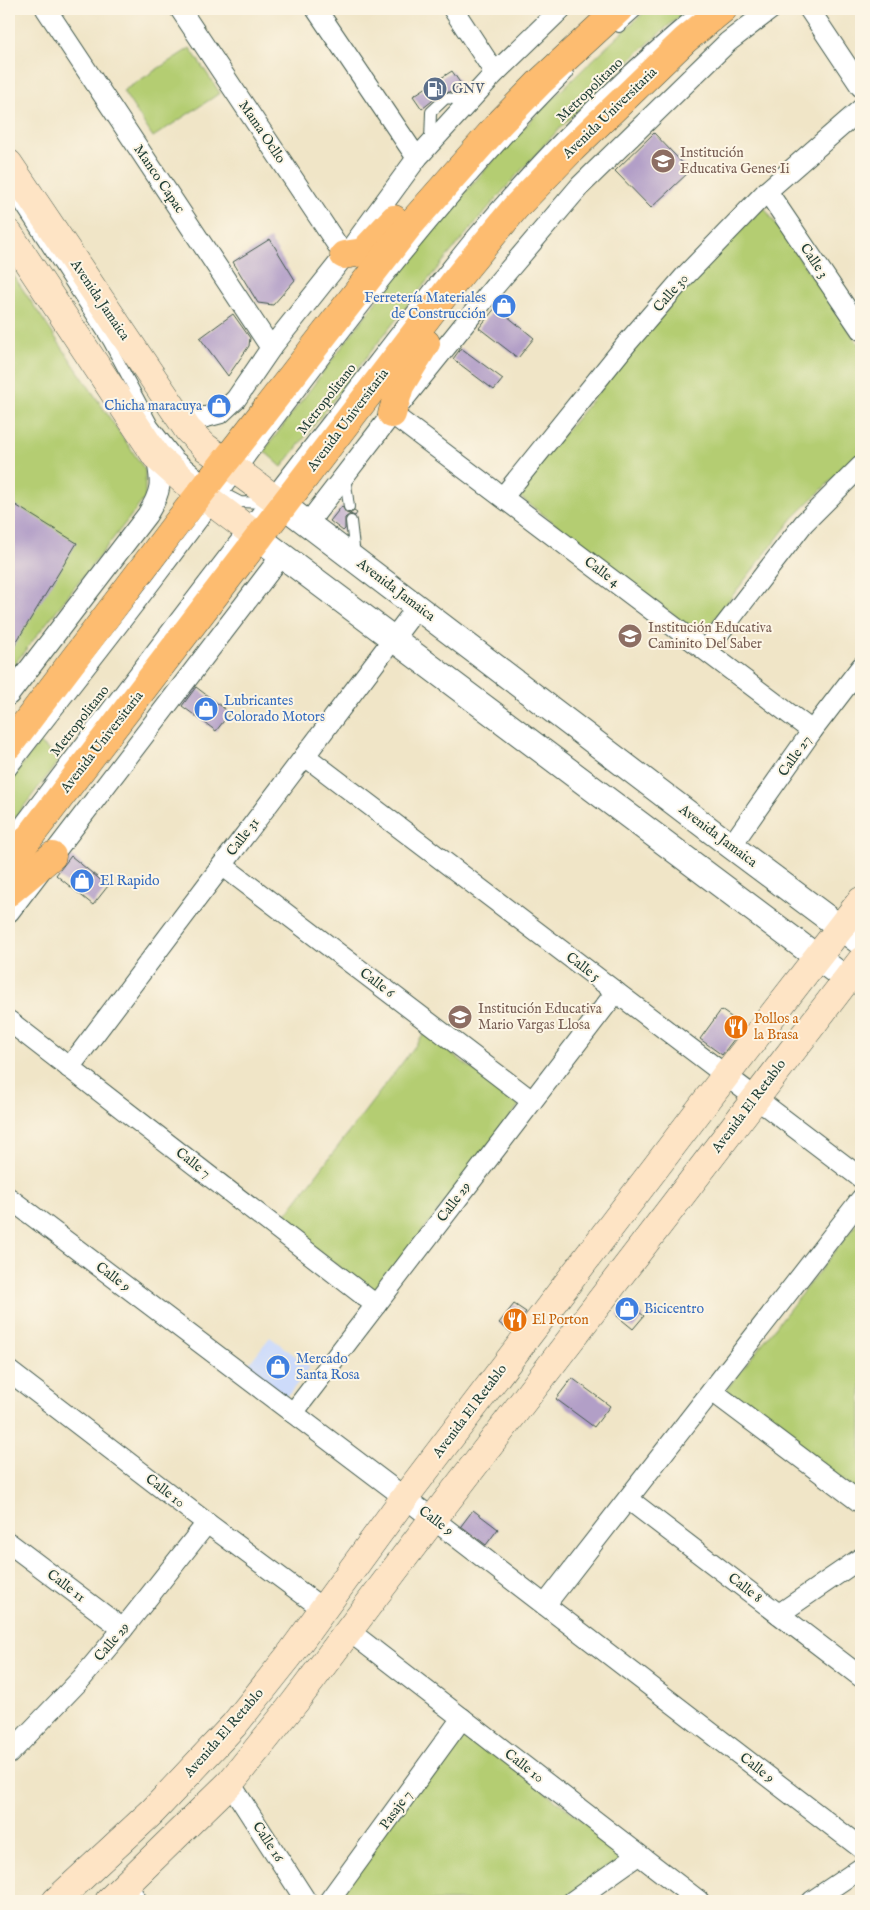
<svg xmlns="http://www.w3.org/2000/svg" width="870" height="1910" viewBox="0 0 870 1910" font-family="'IM FELL English',serif">
  <style>
    .built { fill: #cddbfa }
    .green { fill: #b4cd72; stroke: #6a8553 }
    .building { fill: #b29fc7 }
    .lines { fill: none; stroke-linecap: round; stroke-linejoin: round }
    .service-casing { stroke: #3e564a; stroke-width: 12 }
    .minor-casing { stroke: #3e564a; stroke-width: 22 }
    .tertiary-casing { stroke: #3e564a; stroke-width: 27 }
    .secondary-casing { stroke: #3e564a; stroke-width: 29 }
    .primary-casing { stroke: #3e564a; stroke-width: 29 }
    .service { stroke: #fff; stroke-width: 10 }
    .minor { stroke: #fff; stroke-width: 20 }
    .tertiary { stroke: #fff; stroke-width: 25 }
    .secondary { stroke: #fee4c5; stroke-width: 28 }
    .primary { stroke: #fdbc6f; stroke-width: 28 }
    .labels { text-anchor: middle; dominant-baseline: central; stroke-width: 4; stroke-linejoin: round; paint-order: stroke }
    .service-label { font-size: 14px; fill: #4e5e75; stroke: #fcf5e5; text-anchor: start }
    .street-label { font-size: 14px; fill: #1f3d34; stroke: #fcf5e5 }
    .education-label { font-size: 14px; fill: #785e54; stroke: #fcf5e5; text-anchor: start }
    .shop-label { font-size: 14px; fill: #366cbe; stroke: #fcf5e5; text-anchor: start }
    .food-label { font-size: 14px; fill: #c56008; stroke: #fcf5e5; text-anchor: start }
  </style>
  <rect width="100%" height="100%" fill="#fcf5e5"/>
  <filter id="ink" filterUnits="userSpaceOnUse"><feTurbulence type="fractalNoise" baseFrequency=".02" numOctaves="2"/><feDisplacementMap in="SourceGraphic" scale="10" xChannelSelector="R" yChannelSelector="G"/><feConvolveMatrix kernelMatrix="1 2 1 2 8 2 1 2 1" color-interpolation-filters="sRGB"/></filter>
  <filter id="wash" filterUnits="userSpaceOnUse"><feTurbulence type="fractalNoise" baseFrequency=".0096" numOctaves="4" result="noise"/><feDisplacementMap in="SourceGraphic" scale="20" xChannelSelector="R" yChannelSelector="G"/><feGaussianBlur stdDeviation="1.12" result="paint"/><feColorMatrix in="noise" values="0 0 0 0 0 0 0 0 0 0 0 0 0 0 0 0 0 1.4 0 .05"/><feComposite in="paint" operator="in"/></filter>
  <g filter="url(#wash)">
    <rect width="100%" height="100%" fill="#f0e5c7"/>
    <polygon class="built" points="270,1337 310,1367 287,1397 247,1366"/>
    <g class="green">
      <path d="M648,9H688C638,51 590,96 545,144C451,246 367,356 282,467L264,451C338,353 410,251 494,160C542,107 595,57 648,9Z"/>
      <polygon points="190,48 220,93 153,137 123,91"/>
      <polygon points="764,207 861,348 861,451 793,518 701,636 515,493 695,276"/>
      <polygon points="9,269 145,470 145,498 9,671"/>
      <polygon points="39,743 60,759 9,826 9,782"/>
      <polygon points="425,1033 519,1105 374,1294 280,1222"/>
      <polygon points="861,1218 861,1494 726,1390"/>
      <polygon points="458,1725 630,1857 564,1901 329,1901"/>
    </g>
    <g id="blocks">
      <g class="building">
        <polygon points="452,71 461,84 450,92 442,93 422,109 413,96"/>
        <polygon points="654,133 690,171 651,208 615,171"/>
        <polygon points="270,239 295,280 273,305 258,303 233,262"/>
        <polygon points="496,307 534,338 518,358 479,328"/>
        <polygon points="233,314 250,338 249,346 228,376 200,338"/>
        <polygon points="461,348 503,379 494,390 453,359"/>
        <polygon points="9,501 77,543 9,654"/>
        <polygon points="342,506 346,513 350,514 354,511 357,513 355,516 350,514 345,518 345,529 343,531 330,521"/>
        <polygon points="196,687 230,713 216,731 182,706"/>
        <polygon points="71,856 108,886 93,905 56,875"/>
        <polygon points="721,1010 744,1026 722,1055 700,1039"/>
        <polygon points="628,1303 644,1316 633,1329 617,1316"/>
        <polygon points="514,1304 526,1312 511,1332 499,1323"/>
        <polygon points="572,1378 610,1406 594,1427 556,1399"/>
        <polygon points="473,1510 498,1529 486,1545 461,1526"/>
      </g>
    </g>
  </g>
  <g filter="url(#ink)">
    <use href="#blocks" fill-opacity="0" stroke="#3e564a" stroke-width="1"/>
    <g class="lines">
      <defs>
        <g id="service">
          <polyline points="619,27 639,9"/>
          <polyline points="430,142 431,112 446,98 469,101"/>
          <polyline points="9,188 108,341 153,425 177,456 207,481"/>
          <polyline points="345,476 349,507"/>
          <polyline points="219,491 240,502 264,503"/>
          <polyline points="351,521 355,556"/>
          <path d="M9,773C61,705 115,638 166,570C294,400 417,225 568,74"/>
          <path d="M9,837C118,693 228,548 339,406C382,350 425,293 469,239C538,156 616,77 699,9"/>
        </g>
        <g id="minor">
          <polyline points="46,9 271,348"/>
          <polyline points="180,9 344,255"/>
          <polyline points="316,9 417,158"/>
          <polyline points="453,9 495,73"/>
          <polyline points="809,9 861,87"/>
          <polyline points="767,191 861,330"/>
          <polyline points="171,406 189,417 206,417 221,413 236,399 271,348 354,244 417,158 495,73 561,9"/>
          <polyline points="392,414 812,731"/>
          <polyline points="503,497 628,342 685,276 767,191 861,109"/>
          <polyline points="308,523 392,414 495,286 580,186 728,42 771,9"/>
          <polyline points="706,650 804,523 861,466"/>
          <path d="M9,695L147,515C162,491 162,483 156,456"/>
          <polyline points="305,756 861,1178"/>
          <polyline points="731,846 812,731 861,667"/>
          <polyline points="222,865 532,1101"/>
          <polyline points="9,912 282,555"/>
          <polyline points="9,1021 376,1305"/>
          <polyline points="69,1068 418,606"/>
          <polyline points="9,1198 433,1519 861,1848"/>
          <polyline points="9,1371 207,1523 323,1609"/>
          <polyline points="712,1391 861,1503"/>
          <polyline points="293,1413 616,992"/>
          <polyline points="628,1499 861,1677"/>
          <polyline points="9,1543 123,1629"/>
          <polyline points="545,1605 861,1199"/>
          <polyline points="779,1614 861,1558"/>
          <polyline points="349,1631 699,1901"/>
          <polyline points="9,1754 82,1678 123,1629 207,1523"/>
          <polyline points="230,1783 306,1901"/>
          <polyline points="127,1885 137,1901"/>
          <polyline points="329,1901 462,1718"/>
          <polyline points="573,1901 638,1855"/>
          <polyline points="812,1901 861,1868"/>
        </g>
        <g id="tertiary">
          <polyline points="283,505 731,846 861,943"/>
          <polyline points="259,538 846,979"/>
        </g>
        <g id="secondary">
          <polyline points="9,164 188,430 205,447 283,505"/>
          <polyline points="9,234 156,456 184,481 259,538"/>
          <polyline points="56,1901 153,1811 234,1725 289,1656 405,1497 726,1075 861,901"/>
          <polyline points="109,1901 230,1783 295,1702 433,1519 861,961"/>
        </g>
        <g id="primary">
          <polyline points="344,255 363,252 394,219"/>
          <polyline points="392,414 400,386 426,343"/>
          <polyline points="9,745 174,527 408,227 499,124 540,82 619,9"/>
          <polyline points="9,864 455,281 515,208 572,149 685,40 723,9"/>
          <polyline points="9,892 52,856"/>
        </g>
      </defs>
      <use href="#service" class="service-casing"/>
      <use href="#minor" class="minor-casing"/>
      <use href="#tertiary" class="tertiary-casing"/>
      <use href="#secondary" class="secondary-casing"/>
      <use href="#primary" class="primary-casing"/>
      <use href="#service" class="service"/>
      <use href="#minor" class="minor"/>
      <use href="#tertiary" class="tertiary"/>
      <use href="#secondary" class="secondary"/>
      <use href="#primary" class="primary"/>
    </g>
  </g>
  <defs>
    <symbol id="fuel-disc" viewBox="-11 -11 22 22"><circle r="9.5" fill="#5c6f8a" stroke="#fcf5e5"/><path d="M-5.5-6h7V0h2V4h1.3V-2.5L3-4.5l.8-.8L6-3V5H2.5V1h-1V6h-7ZM-4.2-4.7v3.2H.2V-4.7Z" fill="#fff"/></symbol>
    <symbol id="school-disc" viewBox="-11 -11 22 22"><circle r="9.5" fill="#8d6e63" stroke="#fcf5e5"/><path d="M0-5L7-2L0 1L-7-2ZM-4 1L0 2.5L4 1V4Q0 6-4 4Z" fill="#fff"/></symbol>
    <symbol id="shop-disc" viewBox="-11 -11 22 22"><circle r="9.5" fill="#3f7fe0" stroke="#fcf5e5"/><path d="M-5-2.5h2.3a2.7 3.5 0 0 1 5.4 0H5L5.5 6h-11ZM-1.5-2.5h3a1.5 2.3 0 0 0-3 0Z" fill="#fff"/></symbol>
    <symbol id="restaurant-disc" viewBox="-11 -11 22 22"><circle r="9.5" fill="#e8710a" stroke="#fcf5e5"/><path d="M-5-6h1v4h1v-4h1v4h1v-4h1v5L-1.5 .5V6h-2V.5L-5-1ZM5-6V6H3V1.5H1.5Q1.5-4 5-6Z" fill="#fff"/></symbol>
  </defs>
  <g fill-rule="evenodd">
    <use href="#fuel-disc" x="421" y="75" width="28" height="28"/>
    <use href="#school-disc" x="649" y="147" width="28" height="28"/>
    <use href="#shop-disc" x="490" y="292" width="28" height="28"/>
    <use href="#shop-disc" x="205" y="392" width="28" height="28"/>
    <use href="#school-disc" x="616" y="622" width="28" height="28"/>
    <use href="#shop-disc" x="192" y="695" width="28" height="28"/>
    <use href="#shop-disc" x="68" y="867" width="28" height="28"/>
    <use href="#school-disc" x="446" y="1003" width="28" height="28"/>
    <use href="#restaurant-disc" x="722" y="1013" width="28" height="28"/>
    <use href="#shop-disc" x="613" y="1295" width="28" height="28"/>
    <use href="#restaurant-disc" x="501" y="1306" width="28" height="28"/>
    <use href="#shop-disc" x="264" y="1353" width="28" height="28"/>
  </g>
  <g class="labels">
    <g class="service-label">
      <text x="452" y="89">GNV</text>
    </g>
    <g class="street-label">
      <text transform="translate(590 90) rotate(-44)">Metropolitano</text>
      <text transform="translate(610 113) rotate(-44)">Avenida Universitaria</text>
      <text transform="translate(262 132) rotate(56)">Mama Ocllo</text>
      <text transform="translate(159 179) rotate(56)">Manco Capac</text>
      <text transform="translate(814 261) rotate(56)">Calle 3</text>
      <text transform="translate(671 293) rotate(-49)">Calle 30</text>
      <text transform="translate(100 300) rotate(56)">Avenida Jamaica</text>
      <text transform="translate(327 399) rotate(-52)">Metropolitano</text>
      <text transform="translate(348 420) rotate(-53)">Avenida Universitaria</text>
      <text transform="translate(602 572) rotate(37)">Calle 4</text>
      <text transform="translate(396 590) rotate(37)">Avenida Jamaica</text>
      <text transform="translate(80 721) rotate(-52)">Metropolitano</text>
      <text transform="translate(102 742) rotate(-52)">Avenida Universitaria</text>
      <text transform="translate(795 756) rotate(-55)">Calle 27</text>
      <text transform="translate(718 836) rotate(37)">Avenida Jamaica</text>
      <text transform="translate(243 837) rotate(-53)">Calle 31</text>
      <text transform="translate(583 967) rotate(37)">Calle 5</text>
      <text transform="translate(377 983) rotate(37)">Calle 6</text>
      <text transform="translate(749 1106) rotate(-53)">Avenida El Retablo</text>
      <text transform="translate(193 1163) rotate(38)">Calle 7</text>
      <text transform="translate(454 1202) rotate(-53)">Calle 29</text>
      <text transform="translate(113 1277) rotate(37)">Calle 9</text>
      <text transform="translate(470 1411) rotate(-53)">Avenida El Retablo</text>
      <text transform="translate(165 1491) rotate(38)">Calle 10</text>
      <text transform="translate(436 1521) rotate(37)">Calle 9</text>
      <text transform="translate(66 1586) rotate(37)">Calle 11</text>
      <text transform="translate(745 1588) rotate(37)">Calle 8</text>
      <text transform="translate(112 1642) rotate(-50)">Calle 29</text>
      <text transform="translate(224 1733) rotate(-49)">Avenida El Retablo</text>
      <text transform="translate(524 1766) rotate(38)">Calle 10</text>
      <text transform="translate(757 1768) rotate(38)">Calle 9</text>
      <text transform="translate(396 1810) rotate(-54)">Pasaje 7</text>
      <text transform="translate(268 1842) rotate(57)">Calle 16</text>
    </g>
    <g class="education-label">
      <text x="680" y="153">Institución<tspan x="680" dy="16">Educativa Genes Ii</tspan></text>
      <text x="648" y="628">Institución Educativa<tspan x="648" dy="16">Caminito Del Saber</tspan></text>
      <text x="478" y="1009">Institución Educativa<tspan x="478" dy="16">Mario Vargas Llosa</tspan></text>
    </g>
    <g class="shop-label">
      <text x="486" y="298" text-anchor="end">Ferretería Materiales<tspan x="486" dy="16">de Construcción</tspan></text>
      <text x="202" y="406" text-anchor="end">Chicha maracuya</text>
      <text x="224" y="701">Lubricantes<tspan x="224" dy="16">Colorado Motors</tspan></text>
      <text x="100" y="881">El Rapido</text>
      <text x="644" y="1309">Bicicentro</text>
      <text x="296" y="1359">Mercado<tspan x="296" dy="16">Santa Rosa</tspan></text>
    </g>
    <g class="food-label">
      <text x="754" y="1019">Pollos a<tspan x="754" dy="16">la Brasa</tspan></text>
      <text x="532" y="1320">El Porton</text>
    </g>
  </g>
  <rect width="870" height="1910" fill="none" stroke="#fcf5e5" stroke-width="30"/>
</svg>
